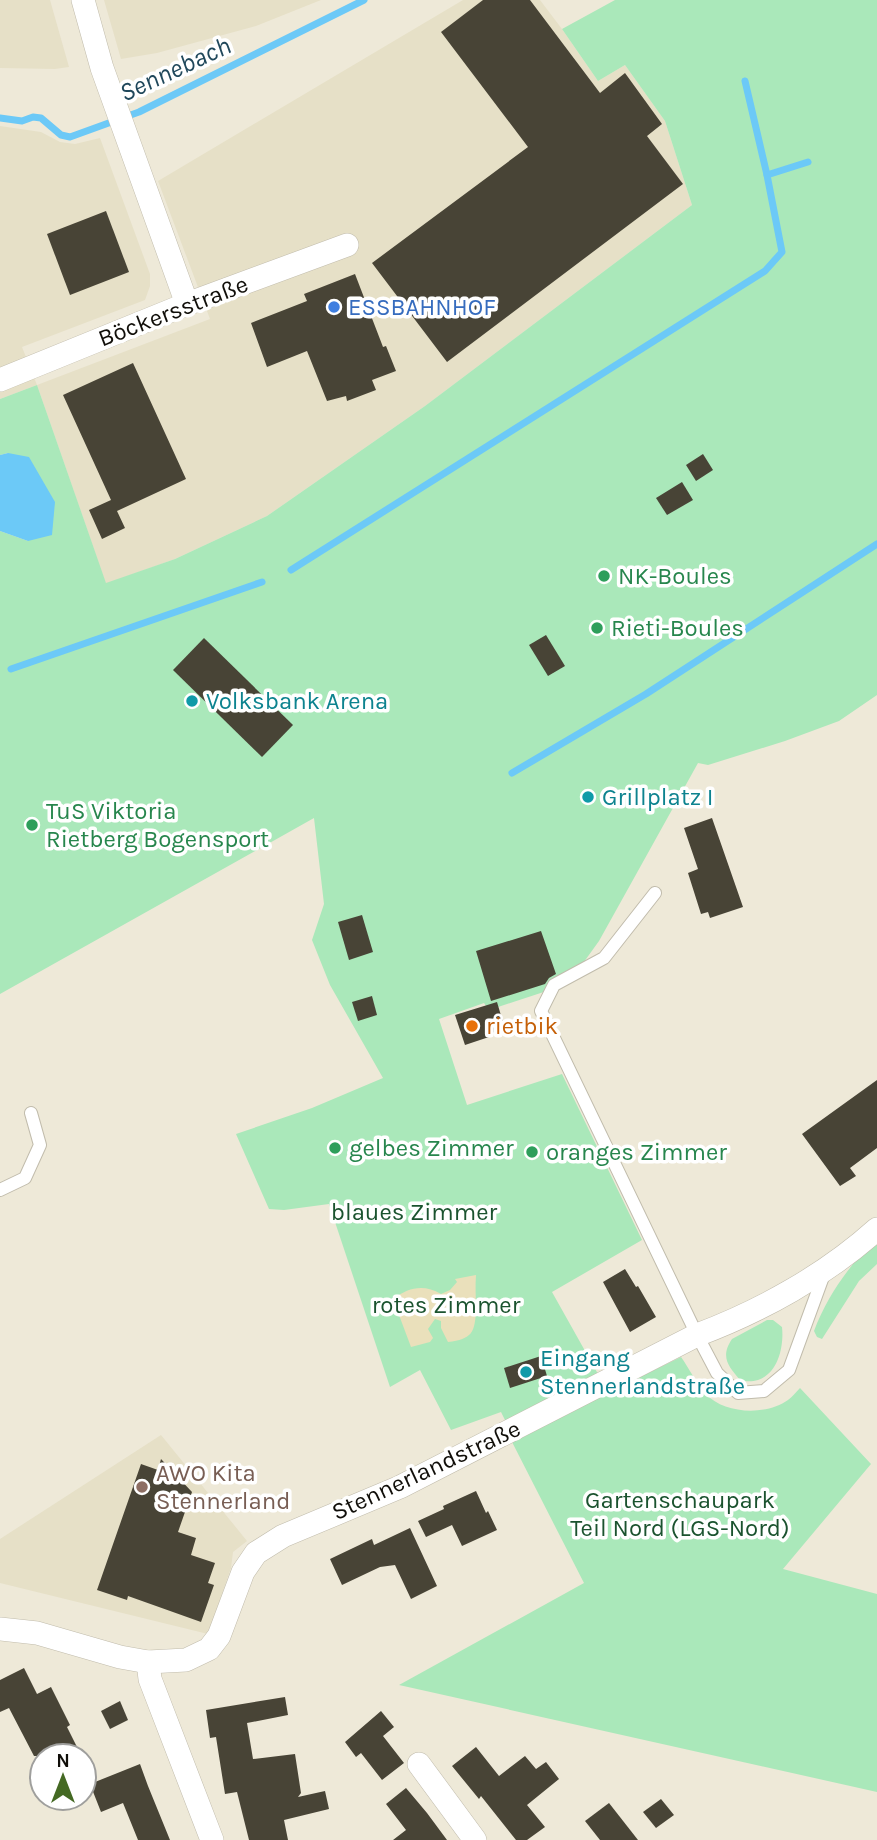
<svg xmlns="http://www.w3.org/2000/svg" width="877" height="1840" viewBox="0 0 877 1840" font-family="Karla,sans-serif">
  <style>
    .built { fill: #e6e0c7 }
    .green { fill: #aae8ba }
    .sand { fill: #eae0bb }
    .water { fill: #6cc9f7 }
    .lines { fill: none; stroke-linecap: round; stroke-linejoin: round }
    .stream { stroke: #6cc9f7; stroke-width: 7 }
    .building { fill: #484436 }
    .service-casing { stroke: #c1bcac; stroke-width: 14 }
    .minor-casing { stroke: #c1bcac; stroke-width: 24 }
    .service { stroke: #fff; stroke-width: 12 }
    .minor { stroke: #fff; stroke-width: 23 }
    .shop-dot { fill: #3f7fe0; stroke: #fff; stroke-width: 2.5 }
    .leisure-dot { fill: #2e9e5b; stroke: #fff; stroke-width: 2.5 }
    .culture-dot { fill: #0f9aa8; stroke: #fff; stroke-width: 2.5 }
    .food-dot { fill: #e8710a; stroke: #fff; stroke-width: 2.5 }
    .education-dot { fill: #8d6e63; stroke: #fff; stroke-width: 2.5 }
    .labels { text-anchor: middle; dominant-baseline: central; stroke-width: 7; stroke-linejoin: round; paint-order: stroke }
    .shop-label { font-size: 24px; fill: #366cbe; stroke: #fff; text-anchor: start }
    .street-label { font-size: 24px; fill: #100e09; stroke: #fff }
    .leisure-label { font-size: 24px; fill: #27864d; stroke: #fff; text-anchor: start }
    .culture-label { font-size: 24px; fill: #0d838f; stroke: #fff; text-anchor: start }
    .food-label { font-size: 24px; fill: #c56008; stroke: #fff; text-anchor: start }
    .park-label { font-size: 24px; fill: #1b532f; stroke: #fff }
    .education-label { font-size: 24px; fill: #785e54; stroke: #fff; text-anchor: start }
    .water-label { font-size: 26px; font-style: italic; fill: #20485b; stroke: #fff }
  </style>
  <rect width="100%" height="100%" fill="#eee9d8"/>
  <g class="built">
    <polygon points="0,0 50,0 69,67 55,69 0,68"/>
    <polygon points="104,0 321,0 256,26 157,53 121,59"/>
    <polygon points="463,0 540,0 562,29 598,81 625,65 665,121 692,205 425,406 267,516 175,559 106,584 37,385 0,399 0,126 41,132 60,142 75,144 100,138 150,274 150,286 145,300 22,347 37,385 210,319 158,181"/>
    <polygon points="161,1435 247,1541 233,1552 231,1568 208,1634 0,1583 0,1539"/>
  </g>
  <g class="green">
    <polygon points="615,0 877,0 877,695 839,721 785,741 708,765 698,763 599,941 568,984 489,1010 484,1003 439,1019 467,1105 562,1074 642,1240 552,1292 598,1374 506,1422 501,1412 451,1430 420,1370 390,1387 329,1204 284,1210 269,1209 236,1134 312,1108 383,1078 330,985 312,940 324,904 314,818 0,994 0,531 28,541 8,453 0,455 0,399 37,385 106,583 175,559 267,516 425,406 692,205 665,121 625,65 598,81 562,29"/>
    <path d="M877,1237V1264L859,1281L822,1339L817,1337L814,1331C828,1294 850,1265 877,1237Z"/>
    <path d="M767,1320H773L782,1327C784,1345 779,1373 758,1380C752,1382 746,1381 741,1381C728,1366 720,1357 732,1339Z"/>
    <path d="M681,1357C689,1368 696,1383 706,1394C724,1414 766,1416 788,1400C792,1397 796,1392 800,1388L871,1464L783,1569L877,1594V1792L399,1685L584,1583L511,1440Z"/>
  </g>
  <path class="sand" d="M476,1275C475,1287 476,1298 476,1309C475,1333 472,1339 448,1342L441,1328V1321L435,1319L428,1329L433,1338L430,1342L411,1347L393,1299C409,1287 424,1284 441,1294L450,1290L457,1282L455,1279Z"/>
  <polygon class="water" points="8,453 29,457 55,502 52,535 28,541 0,531 0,455"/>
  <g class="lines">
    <g class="stream">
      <polyline points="745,81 767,175"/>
      <polyline points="0,118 22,121 33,117 41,118 61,135 70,137 139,112 364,0"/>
      <polyline points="291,570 765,271 782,252 767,175 808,162"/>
      <polyline points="11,669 262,582"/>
      <polyline points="512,773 646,694 877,544"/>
    </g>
  </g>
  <g class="building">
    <polygon points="483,0 530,0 600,93 625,73 662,124 647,136 683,184 447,362 372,263 528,147 441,32"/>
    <polygon points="106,211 129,272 70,295 47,234"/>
    <polygon points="355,274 383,347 386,346 396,371 372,380 376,390 347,401 346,396 327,401 307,351 267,367 251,323 307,301 304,294"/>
    <polygon points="133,363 186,479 117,511 125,528 102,539 89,510 111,500 63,395"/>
    <polygon points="703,454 713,470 696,481 686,465"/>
    <polygon points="682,482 693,500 667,515 656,498"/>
    <polygon points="546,635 565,666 548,676 529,645"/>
    <polygon points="204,638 293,725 262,757 173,670"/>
    <polygon points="712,818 743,907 710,918 708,912 701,914 688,873 698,869 684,828"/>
    <polygon points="362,915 373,952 349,960 338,922"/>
    <polygon points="541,931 556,974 549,978 545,984 491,1001 476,951"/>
    <polygon points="372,996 377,1015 358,1021 352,1002"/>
    <polygon points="497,1002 505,1029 488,1034 489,1037 465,1045 455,1015"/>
    <polygon points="877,1080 877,1148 850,1168 856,1176 840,1186 802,1134"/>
    <polygon points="625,1269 636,1287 638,1286 656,1317 630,1332 603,1282"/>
    <polygon points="541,1356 547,1376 510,1388 504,1368"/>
    <polygon points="161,1459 192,1492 178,1532 196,1538 191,1555 215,1563 208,1583 214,1585 201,1622 128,1596 127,1600 97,1590 141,1464 158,1470"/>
    <polygon points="476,1491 486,1513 488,1511 497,1530 462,1546 452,1525 426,1537 418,1521 444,1509 443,1506"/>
    <polygon points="410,1528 437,1586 411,1599 395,1565 380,1567 342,1585 330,1559 372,1539 374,1545"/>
    <polygon points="24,1668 37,1694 51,1687 70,1725 67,1727 79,1751 69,1756 34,1756 9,1708 0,1712 0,1680"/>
    <polygon points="285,1697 288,1715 247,1723 253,1759 295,1754 301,1793 298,1797 325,1791 329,1809 284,1820 288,1840 249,1840 237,1792 225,1794 216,1737 210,1738 206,1710"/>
    <polygon points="120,1701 128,1720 110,1729 101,1711"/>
    <polygon points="381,1711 394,1727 383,1736 404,1763 382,1780 361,1753 356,1757 345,1742"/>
    <polygon points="476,1747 499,1776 525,1756 536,1769 546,1762 559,1779 527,1805 545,1827 527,1840 516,1840 481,1796 479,1799 452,1766"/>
    <polygon points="140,1764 148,1786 170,1840 138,1840 123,1803 101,1812 90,1784"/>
    <polygon points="406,1788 427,1813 447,1840 393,1840 406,1830 386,1804"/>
    <polygon points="661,1799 674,1815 656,1828 643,1812"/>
    <polygon points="609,1803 638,1840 600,1840 585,1821"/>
  </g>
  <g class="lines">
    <defs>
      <g id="service">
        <polyline points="655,893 604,958 554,985 541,1011 697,1335 717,1373 738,1393 764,1391 789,1370 824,1274"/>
        <polyline points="0,1190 25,1178 40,1145 31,1113"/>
      </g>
      <g id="minor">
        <polyline points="83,0 102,68 187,304"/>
        <polyline points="0,380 187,304 347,245"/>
        <path d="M0,1629L37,1633L120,1657L148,1662L186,1660L209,1649L219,1636L243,1572L256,1553L283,1536L400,1487L697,1335C761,1311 826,1275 877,1229"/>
        <polyline points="148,1662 150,1679 212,1840"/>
        <polyline points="419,1764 475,1840"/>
      </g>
    </defs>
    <use href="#service" class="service-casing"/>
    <use href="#minor" class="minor-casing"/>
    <use href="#service" class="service"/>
    <use href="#minor" class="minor"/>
  </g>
  <circle class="shop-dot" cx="334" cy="307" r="7"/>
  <g class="leisure-dot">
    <circle cx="604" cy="576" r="7"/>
    <circle cx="597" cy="628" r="7"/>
    <circle cx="32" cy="825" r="7"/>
    <circle cx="335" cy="1148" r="7"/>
    <circle cx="532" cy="1152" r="7"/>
  </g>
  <g class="culture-dot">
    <circle cx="192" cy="701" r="7"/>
    <circle cx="588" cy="797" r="7"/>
    <circle cx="526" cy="1372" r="7"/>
  </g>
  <circle class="food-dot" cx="472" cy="1026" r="7"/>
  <circle class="education-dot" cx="142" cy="1487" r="7"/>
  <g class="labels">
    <g class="shop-label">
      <text x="348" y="307">ESSBAHNHOF</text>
    </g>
    <g class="street-label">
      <text transform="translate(173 311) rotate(-21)">Böckersstraße</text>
      <text transform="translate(426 1470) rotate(-25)">Stennerlandstraße</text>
    </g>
    <g class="leisure-label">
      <text x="618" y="576">NK-Boules</text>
      <text x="611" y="628">Rieti-Boules</text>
      <text x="46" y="811">TuS Viktoria<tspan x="46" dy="28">Rietberg Bogensport</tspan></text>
      <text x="349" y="1148">gelbes Zimmer</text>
      <text x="546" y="1152">oranges Zimmer</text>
    </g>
    <g class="culture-label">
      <text x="206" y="701">Volksbank Arena</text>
      <text x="602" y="797">Grillplatz I</text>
      <text x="540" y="1358">Eingang<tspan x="540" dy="28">Stennerlandstraße</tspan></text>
    </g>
    <g class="food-label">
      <text x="486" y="1026">rietbik</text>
    </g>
    <g class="park-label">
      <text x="414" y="1212">blaues Zimmer</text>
      <text x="446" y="1305">rotes Zimmer</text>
      <text x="680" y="1500">Gartenschaupark<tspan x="680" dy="28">Teil Nord (LGS-Nord)</tspan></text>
    </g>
    <g class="education-label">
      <text x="156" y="1473">AWO Kita<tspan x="156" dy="28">Stennerland</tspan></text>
    </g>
    <g class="water-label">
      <text transform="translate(175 69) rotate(-25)">Sennebach</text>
    </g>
  </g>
  <g transform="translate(63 1777)"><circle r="33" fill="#ffffff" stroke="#9f9f9d" stroke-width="2"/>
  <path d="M0-5L12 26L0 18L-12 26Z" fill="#446923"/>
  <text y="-10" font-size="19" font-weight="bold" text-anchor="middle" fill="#100e09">N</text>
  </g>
</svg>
